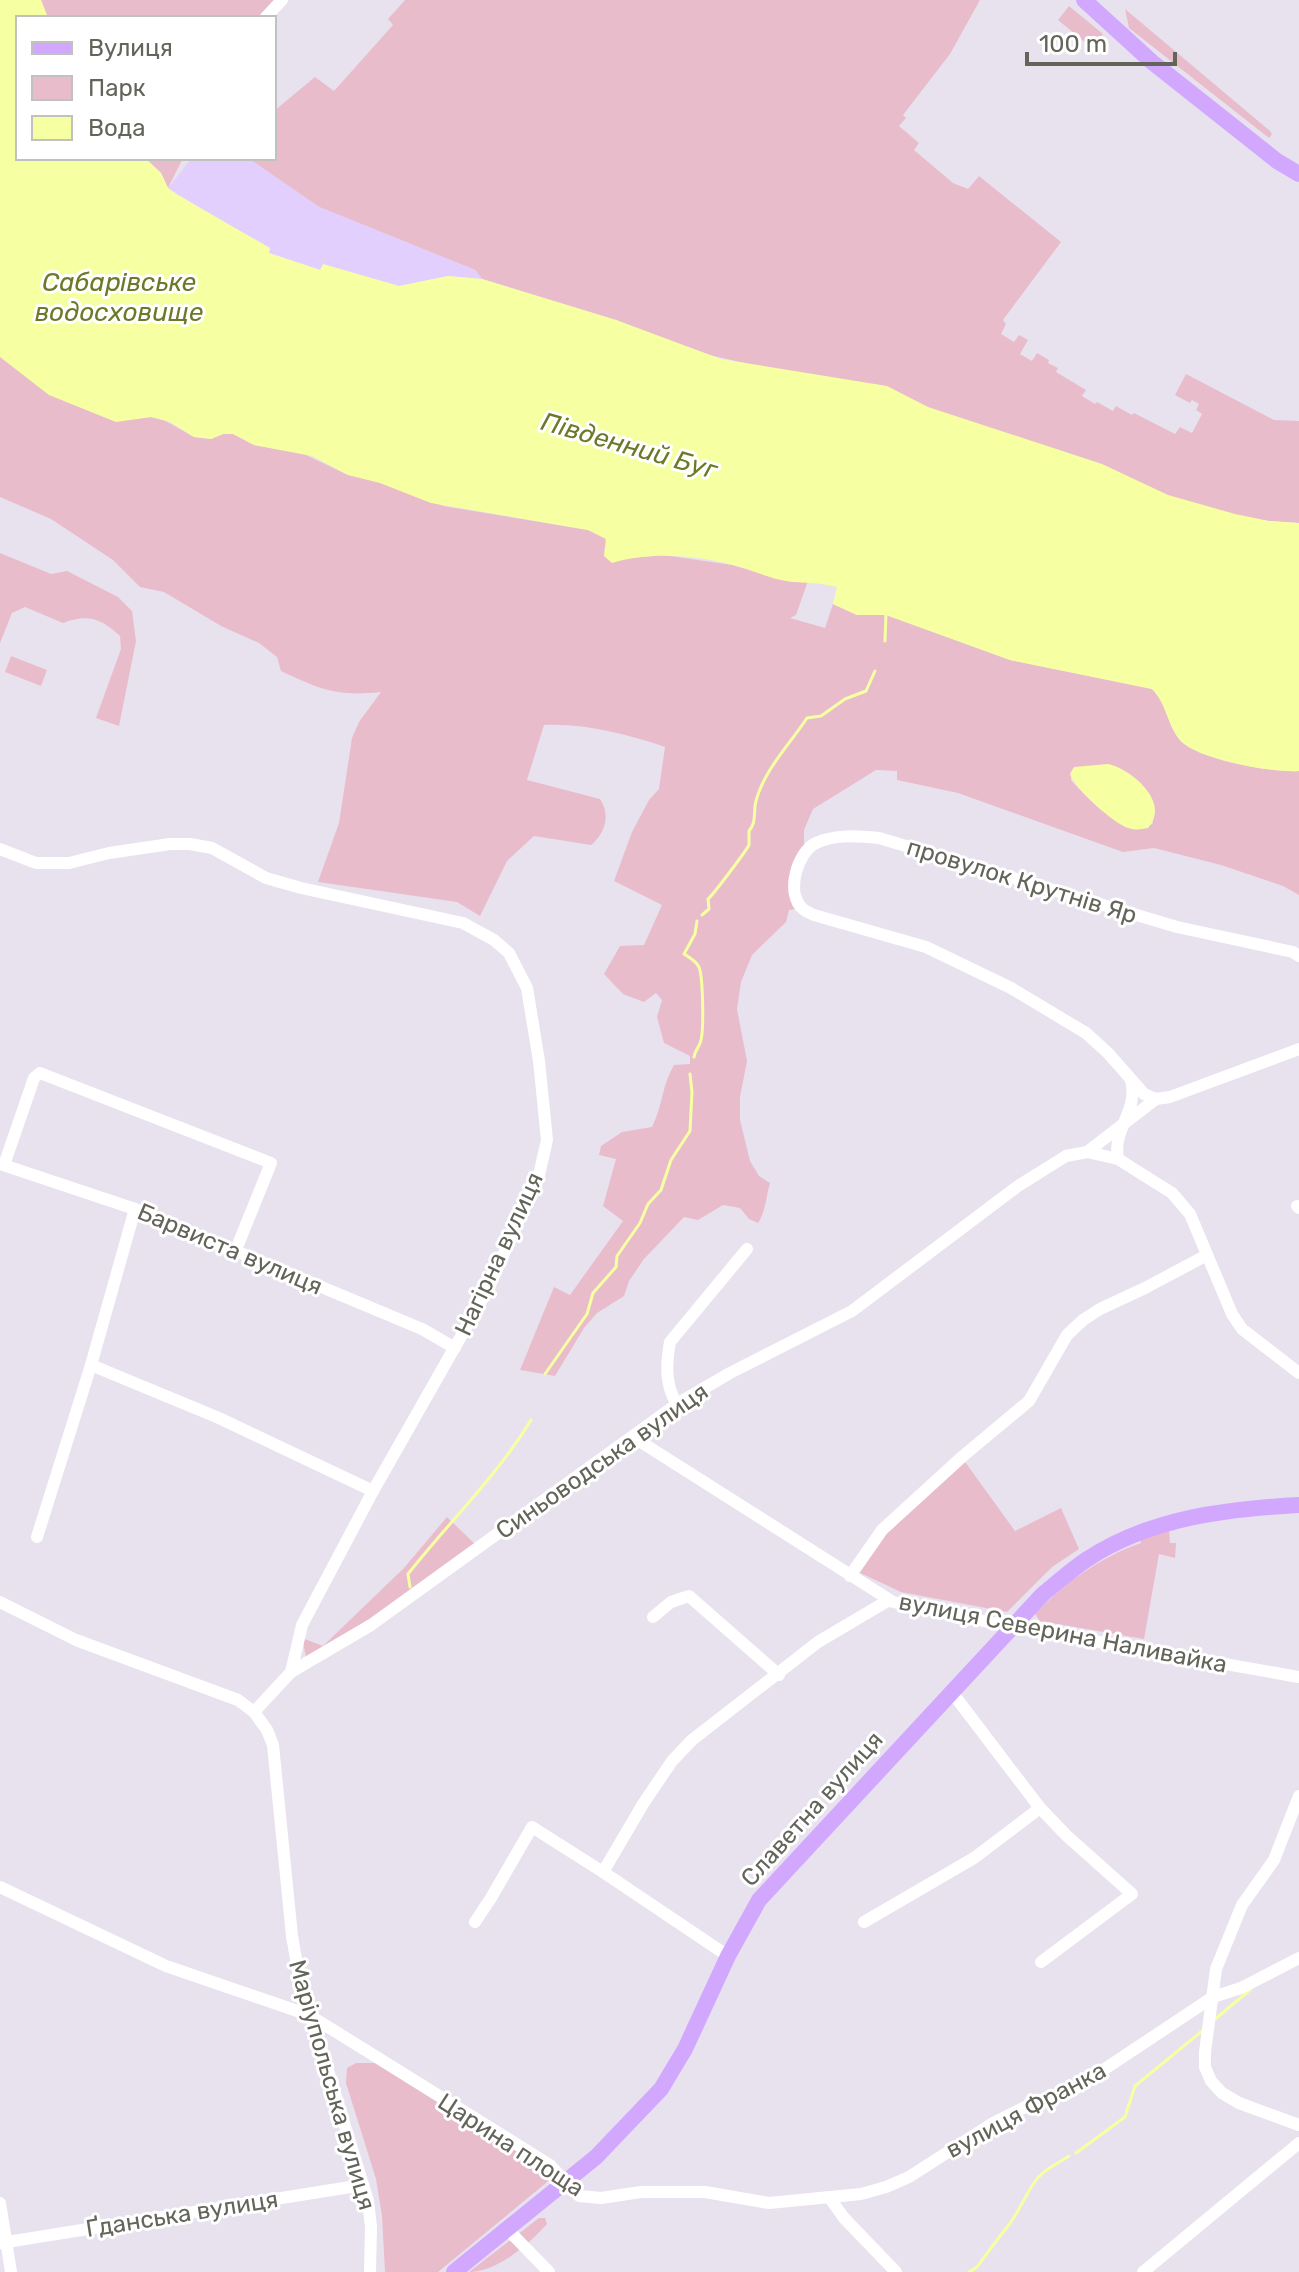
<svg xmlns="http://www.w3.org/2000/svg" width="1299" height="2272" viewBox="0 0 1299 2272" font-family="Rubik,sans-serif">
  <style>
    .green { fill: #e9bccc; fill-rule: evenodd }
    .sand { fill: #e2cffe }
    .water { fill: #f7ffa3 }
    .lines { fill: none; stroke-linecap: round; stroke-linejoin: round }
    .stream { stroke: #f7ffa3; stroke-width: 3 }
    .minor { stroke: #fff; stroke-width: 12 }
    .major { stroke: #d2a8ff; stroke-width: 16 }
    .labels { text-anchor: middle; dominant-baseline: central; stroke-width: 6; stroke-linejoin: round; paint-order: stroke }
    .street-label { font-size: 24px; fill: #63655b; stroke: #fff }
    .water-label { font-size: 26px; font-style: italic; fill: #6c7928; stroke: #fff }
  </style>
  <rect width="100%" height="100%" fill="#e8e2ef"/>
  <g class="green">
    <polygon points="41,0 282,0 265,18 48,18"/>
    <polygon points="405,0 980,0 950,54 903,115 906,118 899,126 919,143 914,150 953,183 968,189 979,176 1061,242 1003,320 1006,324 1001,334 1014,342 1019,335 1028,340 1020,354 1032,361 1037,353 1049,360 1048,363 1058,368 1056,372 1086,390 1082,396 1095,404 1097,402 1113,411 1116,406 1132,415 1134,413 1175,434 1180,427 1192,433 1202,414 1196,410 1199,404 1192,400 1190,403 1175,395 1186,374 1274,420 1299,421 1299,523 1269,521 1156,506 753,365 701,353 616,320 482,279 475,270 319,207 248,158 274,158 274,111 315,77 334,91 393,25 388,19"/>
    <polygon points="1069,6 1103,34 1092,48 1058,20"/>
    <polygon points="1125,9 1270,131 1272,134 1269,138 1129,28"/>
    <polygon points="145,158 183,158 168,188 161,173"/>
    <path d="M0,301L133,419L151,417L162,419L194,437L211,439L223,434H233L254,445L304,454L348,475L370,479L443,506L588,530L605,538L607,544L604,550L619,559L663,555L732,565L791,582L808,581L796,615L790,618L825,628L833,604L857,615H886L1010,660L1152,689C1168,705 1168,730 1183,743C1203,760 1273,773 1299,771V895L1283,886L1221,865L1154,848L1123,852L958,793L897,780V771L876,770L813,809L804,830V853L798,866L802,908L789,910L786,922L752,955L741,982L737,1009L747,1061L740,1097V1120L750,1161L759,1176L770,1183C766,1196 766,1211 758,1223L749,1219L740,1208L723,1205L698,1220L684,1217L644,1259L629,1281L624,1296L597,1313L584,1328L555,1376L520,1370L554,1287L570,1295L623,1221L603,1206L616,1159L599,1155L601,1146L622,1132L652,1127C663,1105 662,1085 674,1065L690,1064V1056L664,1043L657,1017L662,1000L656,993L644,1002L623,994L604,974L620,946L644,945L662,905L614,881L632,832L649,800L659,789L665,747C627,734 584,723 544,725L527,780L600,799C611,815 605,834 591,845L534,836L507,861L480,916L457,902L318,882L339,823L352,738L359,722L381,692C338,697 319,689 281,671L277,657L259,643L221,626L164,592L140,587L113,560L51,519L0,497ZM1072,770L1149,794L1152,803L1153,823C1146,829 1136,832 1128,827C1110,819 1084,795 1071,780Z"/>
    <path d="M0,553L51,574L67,571L118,597L132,611L136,641L119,726L96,718L121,649L120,636C100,618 88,614 63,623L25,607L12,613L0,643Z"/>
    <polygon points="11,656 47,670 41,686 5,672"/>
    <polygon points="963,1459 1015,1531 1061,1508 1079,1549 1052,1567 1007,1612 901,1592 856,1571 883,1531"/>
    <polygon points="447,1517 479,1548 371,1625 306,1657 302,1638 323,1646 404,1568"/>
    <path d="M1169,1529L1170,1543H1176L1175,1558L1159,1554L1144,1639L1040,1621L1035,1614C1065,1583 1100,1557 1141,1543L1140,1538Z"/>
    <polygon points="356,2063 376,2063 551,2173 552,2178 438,2272 385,2272 382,2216 376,2179 346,2083 347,2068"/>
    <path d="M539,2218H545L547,2224C528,2245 497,2272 469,2272Z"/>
  </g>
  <polygon class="sand" points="192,158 248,158 319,207 475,270 482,279 448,276 399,286 323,265 321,270 269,253 270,248 236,230 168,188"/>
  <g class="water">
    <path d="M0,0H41L48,18H18V158H145L161,173L168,188L176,194L270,248L269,253L320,270L323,264L399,286L448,276L482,279L616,320L721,359L887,386L928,407L1102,464L1168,495L1235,514L1269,521L1299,523V771C1273,773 1203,760 1183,743C1168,730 1168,705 1152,689L1010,660L886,615H857L833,604L837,587C816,581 800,584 781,580C767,577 754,571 740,567C700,555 650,551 612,563L604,556L606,539L588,530L431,503L380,483L348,475L312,456L254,445L233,434H223L211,439L194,437L170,422L151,417L116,422L49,395L0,357Z"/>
    <path d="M1108,764C1131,769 1171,802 1148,828C1142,829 1135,830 1128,828C1114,824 1074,788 1070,774L1074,767Z"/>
  </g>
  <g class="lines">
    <g class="stream">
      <polyline points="885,641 886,613"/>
      <path d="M702,915L709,909L708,899C713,895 746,851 749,845C749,843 749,833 749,831C757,822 753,812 756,801C764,770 790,744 807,718L821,716L845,699L866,691L875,671"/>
      <path d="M694,1057C695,1049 700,1047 701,1040C704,1028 703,977 699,967C696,961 689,957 684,954L695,934L697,921"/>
      <polyline points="545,1374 587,1314 593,1293 616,1267 617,1256 640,1223 648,1204 661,1190 671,1160 690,1131 692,1092 690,1074"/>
      <path d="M410,1587L408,1574C449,1522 497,1476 531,1420"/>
      <polyline points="1214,2020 1251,1989"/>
      <polyline points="1076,2153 1125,2117 1135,2086 1202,2031"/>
      <path d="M969,2272L977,2267C987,2253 997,2240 1008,2226C1018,2213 1025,2196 1034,2183C1041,2171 1057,2164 1069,2156"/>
    </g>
    <g class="minor">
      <polyline points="265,18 282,0"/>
      <polyline points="0,849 36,863 69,863 109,853 170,844 190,844 212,848 266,878 301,888 463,923 494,940 509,953 527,988 539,1061 547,1140 539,1175 489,1287 373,1491 302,1625 291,1672"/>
      <path d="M1299,956L1293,952L1177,927L879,838C859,836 835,834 816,843C797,852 785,894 803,909C806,912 811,913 814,915L926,947L1011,988L1086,1033L1108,1053L1144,1094L1156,1099L1170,1097L1299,1049"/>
      <polyline points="1087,1152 1156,1099"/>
      <path d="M1118,1159C1112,1128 1139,1112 1131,1080"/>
      <polyline points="0,1164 135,1209 422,1329 455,1348"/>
      <polyline points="4,1165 34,1078 40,1073 271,1163 235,1252"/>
      <polyline points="1297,1206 1299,1208"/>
      <polyline points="91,1365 219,1418 373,1491"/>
      <path d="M677,1404C665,1386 666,1364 670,1342L747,1249"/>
      <polyline points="633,1437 893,1602 1003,1625 1299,1677"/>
      <polyline points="37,1537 91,1365 135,1209"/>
      <polyline points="850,1576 882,1530 963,1456 1029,1401 1067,1335 1083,1320 1100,1309 1145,1288 1207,1255"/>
      <polyline points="0,1602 76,1640 238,1700 254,1712 267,1730 273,1745 292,1936 299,1976 368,2201 371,2227 370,2272"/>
      <polyline points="653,1617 671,1602 689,1596 779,1675"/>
      <polyline points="951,1691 1040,1808 1067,1836 1132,1894 1041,1962"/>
      <polyline points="254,1712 291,1672 371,1625 677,1404 730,1373 852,1311 1018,1186 1066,1156 1087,1152 1118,1159 1172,1193 1190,1214 1232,1314 1242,1329 1299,1373"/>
      <polyline points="1299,1796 1274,1860 1242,1905 1216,1969 1205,2052 1205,2067 1211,2081 1222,2093 1239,2103 1299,2125"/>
      <polyline points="603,1872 728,1956"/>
      <polyline points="0,1887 166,1966 309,2015 550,2165 579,2196 601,2198 641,2192 705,2192 769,2203 861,2194 886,2187 909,2177 993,2123 1025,2107 1070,2092 1213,1997 1241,1988 1299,1958"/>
      <polyline points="475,1922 491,1898 532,1827 603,1872 643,1804 672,1761 692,1740 818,1642 889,1600"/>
      <polyline points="864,1922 974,1858 1040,1808"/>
      <polyline points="829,2197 844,2218 896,2272"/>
      <polyline points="0,2203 11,2272"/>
      <polyline points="507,2229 549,2272"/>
      <polyline points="0,2243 363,2185"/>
      <polyline points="1143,2272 1299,2143"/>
    </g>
    <g class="major">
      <polyline points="1084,0 1152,62 1277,161 1299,174"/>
      <path d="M454,2272L596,2157L661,2089L685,2049L728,1956L759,1900L1043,1594C1057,1583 1071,1570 1086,1560C1149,1518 1225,1509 1299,1505"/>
    </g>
  </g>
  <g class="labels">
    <g class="street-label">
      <text transform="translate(1022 881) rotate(17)">провулок Крутнів Яр</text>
      <text transform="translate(230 1249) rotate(23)">Барвиста вулиця</text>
      <text transform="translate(499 1254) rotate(-65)">Нагірна вулиця</text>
      <text transform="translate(602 1461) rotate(-35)">Синьоводська вулиця</text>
      <text transform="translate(1063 1633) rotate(11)">вулиця Северина Наливайка</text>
      <text transform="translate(812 1809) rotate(-48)">Славетна вулиця</text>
      <text transform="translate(332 2085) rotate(74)">Маріупольська вулиця</text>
      <text transform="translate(1026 2110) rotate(-28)">вулиця Франка</text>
      <text transform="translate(511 2145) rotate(33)">Царина площа</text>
      <text transform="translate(182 2214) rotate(-9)">Ґданська вулиця</text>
    </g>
    <g class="water-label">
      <text x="119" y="282">Сабарівське<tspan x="119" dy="30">водосховище</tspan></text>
      <text transform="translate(629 446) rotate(16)">Південний Буг</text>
    </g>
  </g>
  <rect x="16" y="16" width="260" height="144" fill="#ffffff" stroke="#c1c1bd" stroke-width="2"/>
  <rect x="32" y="42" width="40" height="12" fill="#d2a8ff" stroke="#c1c1bd" stroke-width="2"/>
  <text x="88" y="56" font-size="24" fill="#63655b">Вулиця</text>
  <rect x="32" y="76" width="40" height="24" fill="#e9bccc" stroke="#c1c1bd" stroke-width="2"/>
  <text x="88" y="96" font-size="24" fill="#63655b">Парк</text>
  <rect x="32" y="116" width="40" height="24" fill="#f7ffa3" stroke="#c1c1bd" stroke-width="2"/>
  <text x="88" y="136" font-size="24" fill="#63655b">Вода</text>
  <path d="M1027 52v12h148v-12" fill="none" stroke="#63655b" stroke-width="4"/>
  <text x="1039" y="52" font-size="24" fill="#63655b" stroke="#ffffff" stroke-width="6" paint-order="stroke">100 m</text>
</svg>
